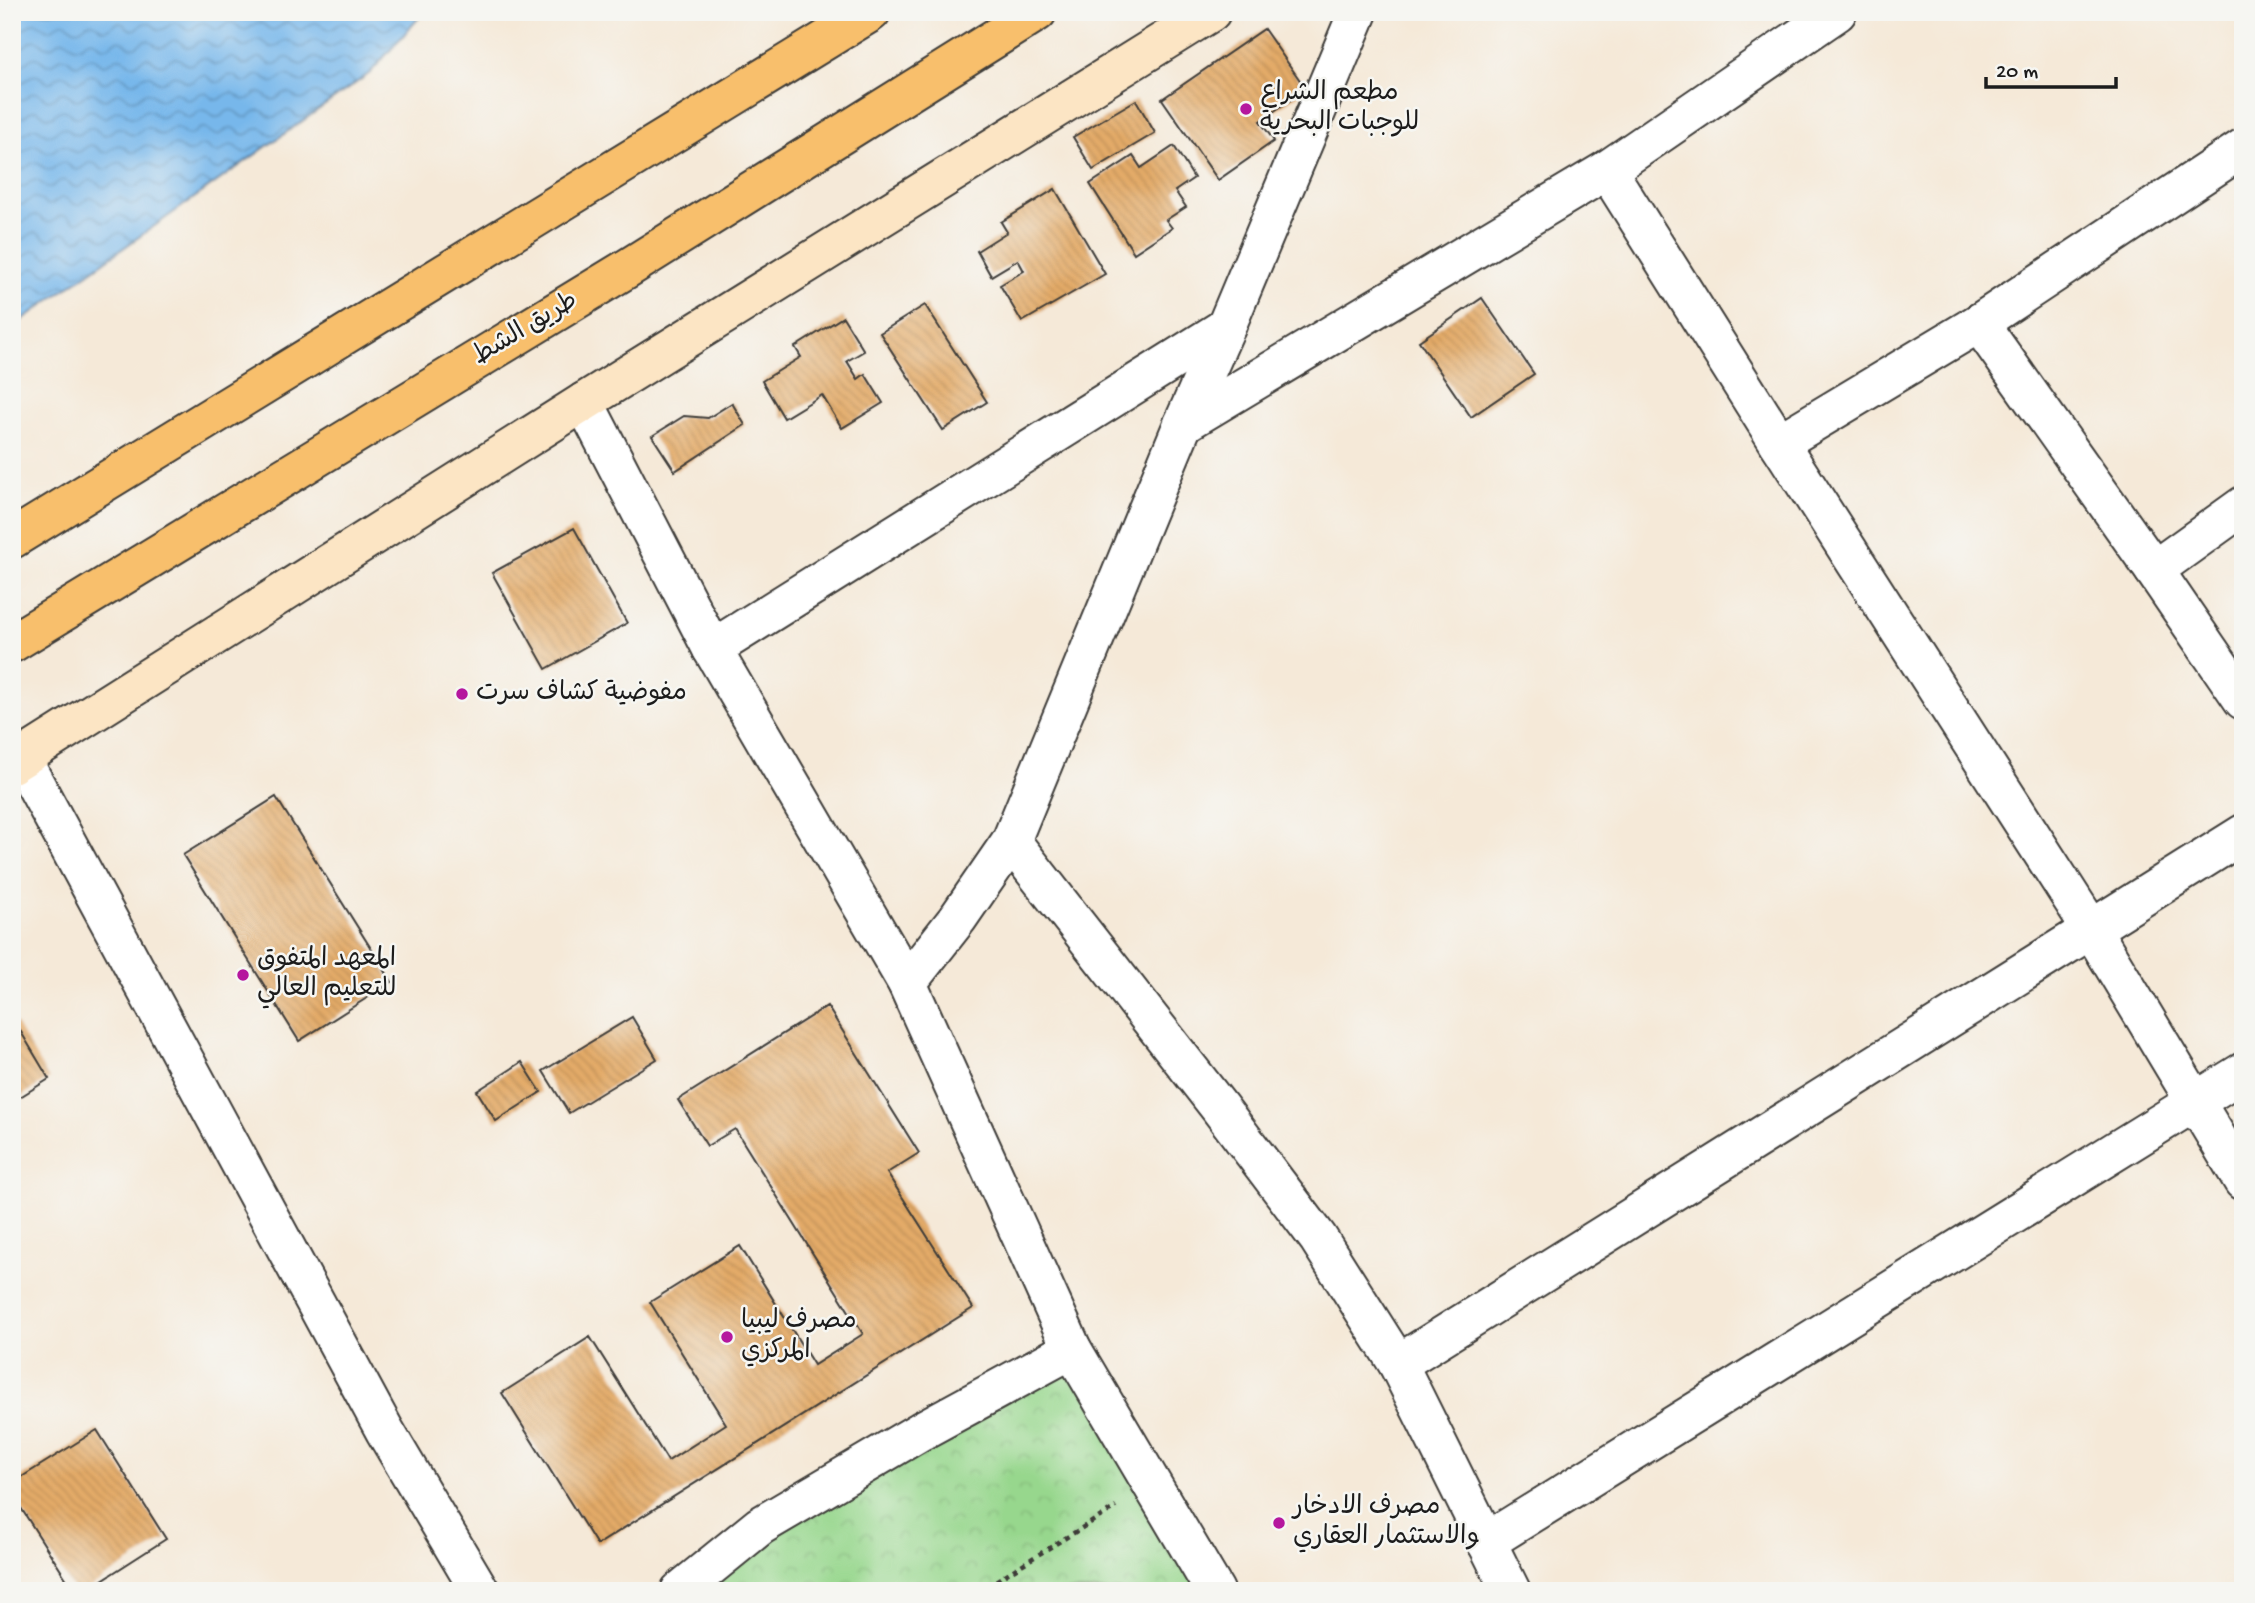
<svg xmlns="http://www.w3.org/2000/svg" width="2255" height="1603" viewBox="0 0 2255 1603" font-family="'Gochi Hand','Playpen Sans Arabic',sans-serif">
  <style>
    .park { fill: url(#park-crowns); stroke: #5a7a54; stroke-width: 2 }
    .water { fill: url(#water-waves); stroke: #4a6a84; stroke-width: 2 }
    .building { fill: url(#building-back-hatch) }
    .lines { fill: none; stroke-linecap: round; stroke-linejoin: round }
    .street-casing { stroke: #3d3b38; stroke-width: 42 }
    .secondary-casing { stroke: #3d3b38; stroke-width: 42 }
    .primary-casing { stroke: #3d3b38; stroke-width: 42 }
    .path { stroke: #3d3b38; stroke-width: 4.5; stroke-dasharray: 5 5; stroke-linecap: butt }
    .street { stroke: #fff; stroke-width: 38 }
    .secondary { stroke: #fce5c4; stroke-width: 38 }
    .primary { stroke: #f8bf6c; stroke-width: 38 }
    .poi-dot { fill: #b5179e; stroke: #f6f6f2; stroke-width: 2.5 }
    .labels { text-anchor: middle; dominant-baseline: central; stroke-width: 5; stroke-linejoin: round; paint-order: stroke }
    .poi-label { font-size: 26px; fill: #1c1c1c; stroke: #f6f6f2; text-anchor: start }
    .street-label { font-size: 26px; fill: #1c1c1c; stroke: #f6f6f2 }
  </style>
  <defs>
    <pattern id="park-crowns" width="20" height="18" patternUnits="userSpaceOnUse" patternTransform="scale(1.75)"><rect width="20" height="18" fill="#97d78d"/><path d="M2 6a3 3 0 1 1 6 0M12 15a3 3 0 1 1 6 0" fill="none" stroke="#82b879"/></pattern>
    <pattern id="water-waves" width="16" height="10" patternUnits="userSpaceOnUse" patternTransform="scale(1.75)"><rect width="16" height="10" fill="#77b7eb"/><path d="M0 5q4-4 8 0t8 0" fill="none" stroke="#6194be"/></pattern>
    <pattern id="building-back-hatch" width="6" height="6" patternUnits="userSpaceOnUse" patternTransform="scale(1.75)"><rect width="6" height="6" fill="#e3aa67"/><path d="M-1 5l2 2M0 0l6 6M5-1l2 2" fill="none" stroke="#c29259"/></pattern>
  </defs>
  <rect width="100%" height="100%" fill="#f6f6f2"/>
  <filter id="ink" filterUnits="userSpaceOnUse"><feTurbulence type="fractalNoise" baseFrequency=".0143" numOctaves="2"/><feDisplacementMap in="SourceGraphic" scale="14" xChannelSelector="R" yChannelSelector="G"/><feConvolveMatrix kernelMatrix="1 2 1 2 8 2 1 2 1" color-interpolation-filters="sRGB"/></filter>
  <filter id="wash" filterUnits="userSpaceOnUse"><feTurbulence type="fractalNoise" baseFrequency=".00686" numOctaves="4" result="noise"/><feDisplacementMap in="SourceGraphic" scale="28" xChannelSelector="R" yChannelSelector="G"/><feGaussianBlur stdDeviation="1.57" result="paint"/><feColorMatrix in="noise" values="0 0 0 0 0 0 0 0 0 0 0 0 0 0 0 0 0 1.4 0 .05"/><feComposite in="paint" operator="in"/></filter>
  <g filter="url(#wash)">
    <rect width="100%" height="100%" fill="#f5e9d8"/>
    <polygon class="park" points="1072,1349 1215,1591 680,1591"/>
    <polygon class="water" points="12,12 424,12 370,73 12,327"/>
    <g id="blocks">
      <g class="building">
        <polygon points="1264,29 1306,89 1260,121 1274,141 1218,180 1162,99"/>
        <polygon points="1136,100 1155,133 1093,170 1073,137"/>
        <polygon points="1174,146 1194,178 1175,191 1186,207 1166,220 1172,228 1134,253 1090,184 1133,156 1141,168"/>
        <polygon points="1055,189 1105,274 1022,322 1000,285 1024,271 1018,260 991,276 977,251 1007,232 1001,222"/>
        <polygon points="1482,298 1534,374 1471,417 1419,341"/>
        <polygon points="925,305 987,402 943,430 880,333"/>
        <polygon points="843,317 864,351 847,361 858,379 865,374 883,403 842,428 822,395 784,418 762,381 801,357 795,347"/>
        <polygon points="732,403 745,425 675,471 652,436 684,416 708,418"/>
        <polygon points="574,528 627,623 546,669 492,573"/>
        <polygon points="276,797 392,982 299,1041 183,855"/>
        <polygon points="827,1006 919,1153 887,1173 973,1308 597,1545 502,1393 590,1337 668,1461 726,1424 650,1302 740,1246 814,1365 863,1334 735,1129 707,1146 678,1100"/>
        <polygon points="12,1017 49,1079 12,1102"/>
        <polygon points="632,1017 657,1059 569,1113 543,1071"/>
        <polygon points="522,1062 541,1092 496,1121 477,1091"/>
        <polygon points="97,1430 166,1539 85,1591 74,1591 12,1494 12,1483"/>
      </g>
    </g>
  </g>
  <g filter="url(#ink)">
    <use href="#blocks" fill-opacity="0" stroke="#3d3b38" stroke-width="2"/>
    <g class="lines">
      <defs>
        <g id="street">
          <polyline points="1607,170 1779,443 2092,930 2243,1181"/>
          <polyline points="1979,323 2154,570 2243,700"/>
          <polyline points="584,402 712,649 907,983 1072,1349 1215,1591"/>
          <polyline points="1183,424 1607,170 1837,12"/>
          <polyline points="1779,443 1979,323 2243,148"/>
          <polyline points="2154,570 2243,506"/>
          <polyline points="712,649 1226,327"/>
          <polyline points="21,758 385,1431 480,1591"/>
          <polyline points="1011,841 1219,1107 1318,1238 1398,1364 1511,1591"/>
          <polyline points="907,983 958,918 1011,841 1183,424 1226,327 1358,12"/>
          <polyline points="1398,1364 2243,834"/>
          <polyline points="1486,1542 2243,1072"/>
          <polyline points="680,1591 760,1526 921,1431 1072,1349"/>
        </g>
        <polyline id="secondary" points="12,764 584,402 1211,12"/>
        <g id="primary">
          <polyline points="12,539 871,12"/>
          <polyline points="12,643 628,268 1037,12"/>
        </g>
      </defs>
      <use href="#street" class="street-casing"/>
      <use href="#secondary" class="secondary-casing"/>
      <use href="#primary" class="primary-casing"/>
      <polyline class="path" points="979,1591 1116,1507"/>
      <use href="#street" class="street"/>
      <use href="#secondary" class="secondary"/>
      <use href="#primary" class="primary"/>
    </g>
  </g>
  <g class="poi-dot">
    <circle cx="1246" cy="109" r="7"/>
    <circle cx="462" cy="694" r="7"/>
    <circle cx="243" cy="975" r="7"/>
    <circle cx="727" cy="1337" r="7"/>
    <circle cx="1279" cy="1523" r="7"/>
  </g>
  <g class="labels">
    <g class="poi-label">
      <text x="1260" y="94">مطعم الشراع<tspan x="1260" dy="30">للوجبات البحرية</tspan></text>
      <text x="476" y="694">مفوضية كشاف سرت</text>
      <text x="257" y="960">المعهد المتفوق<tspan x="257" dy="30">للتعليم العالي</tspan></text>
      <text x="741" y="1322">مصرف ليبيا<tspan x="741" dy="30">المركزي</tspan></text>
      <text x="1293" y="1508">مصرف الادخار<tspan x="1293" dy="30">والاستثمار العقاري</tspan></text>
    </g>
    <g class="street-label">
      <text transform="translate(526 330) rotate(-31)">طريق الشط</text>
    </g>
  </g>
  <rect width="2255" height="1603" fill="none" stroke="#f6f6f2" stroke-width="42"/>
  <path d="M1986 77v10h130v-10" fill="none" stroke="#1c1c1c" stroke-width="3.5"/>
  <text x="1996" y="77" font-size="21" fill="#1c1c1c" stroke="#f6f6f2" stroke-width="5" paint-order="stroke">20 m</text>
</svg>
